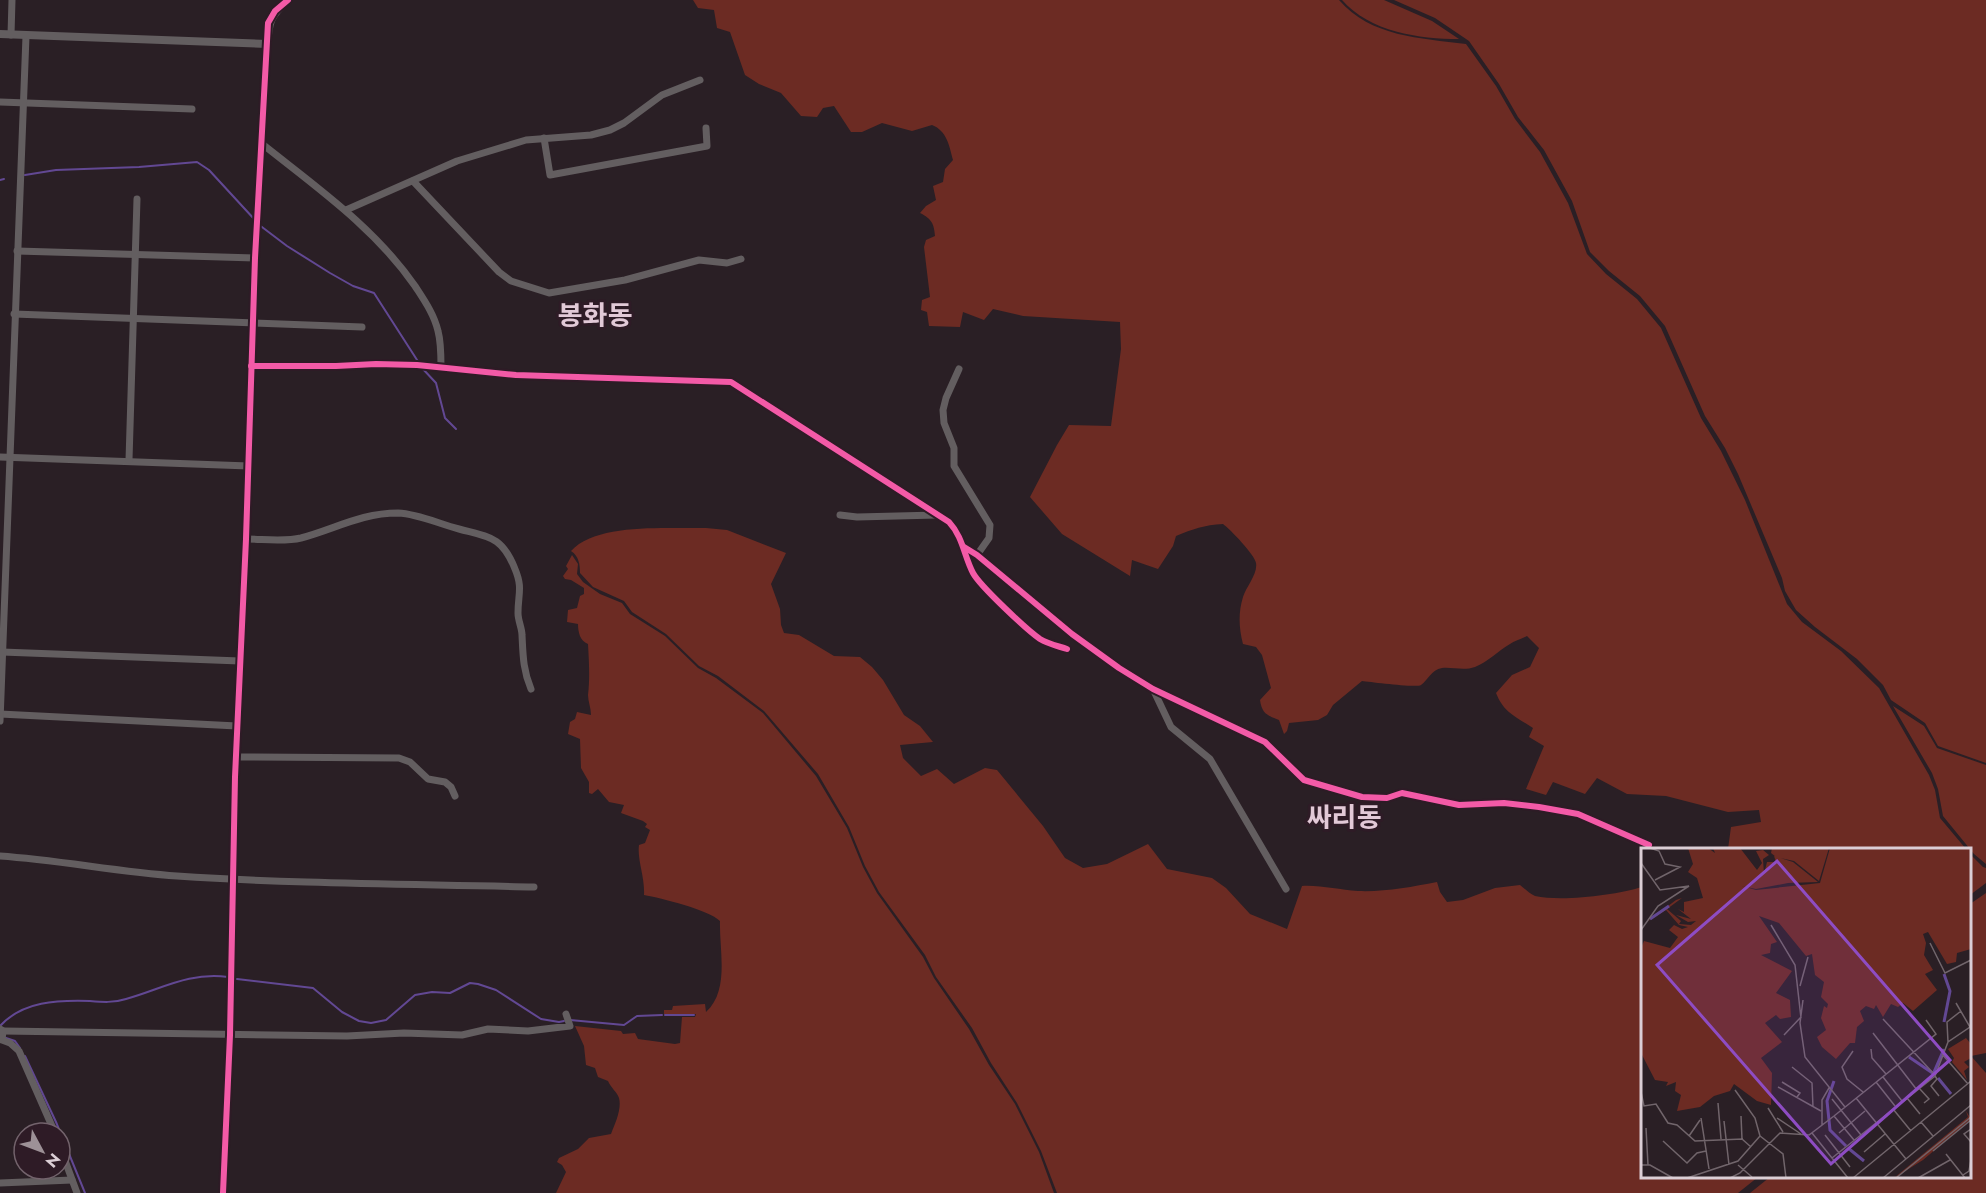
<svg xmlns="http://www.w3.org/2000/svg" width="1986" height="1193" viewBox="0 0 1986 1193" font-family="Jost,'Noto Sans KR',sans-serif">
  <style>
    .green { fill: #6c2b23 }
    .lines { fill: none; stroke-linecap: round; stroke-linejoin: round }
    .stream { stroke: #624893; stroke-width: 2 }
    .minor { stroke: #635e60; stroke-width: 7 }
    .tertiary { stroke: #635e60; stroke-width: 8 }
    .cycleway-casing { stroke: #2e1b26; stroke-width: 10 }
    .cycleway { stroke: #f35aa7; stroke-width: 6 }
    .labels { text-anchor: middle; dominant-baseline: central; stroke-width: 6; stroke-linejoin: round; paint-order: stroke }
    .quarter-label { font-size: 27px; font-weight: bold; fill: #e2c9d7; stroke: #2e1b26 }
    .inset-river { fill: none; stroke: #624893; stroke-width: 3 }
    .inset-road { fill: none; stroke: #71656b; stroke-width: 1.5 }
    .view { fill: #8e4cc3; fill-opacity: 0.15; stroke: #8e4cc3; stroke-width: 3 }
    .inset-edge { fill: none; stroke: #dbced5; stroke-width: 3 }
  </style>
  <rect width="100%" height="100%" fill="#2a1f25"/>
  <g class="green">
    <path d="M693,0H1339C1371,37 1420,38 1466,44L1496,86L1515,119L1540,152L1568,203L1587,254L1606,274L1637,299L1661,328L1701,418L1721,451L1745,500L1787,604L1802,622L1841,651L1879,688L1929,775L1935,790L1940,818L1966,849H1728L1731,827L1761,822L1759,810L1728,812L1666,796L1627,794L1597,778L1585,794L1553,782L1546,795L1526,789L1544,746L1529,737L1533,728C1515,716 1504,713 1496,693L1512,675L1530,667L1539,648L1527,636C1521,639 1514,641 1510,644C1498,651 1488,662 1475,667C1464,671 1453,667 1442,668C1431,670 1428,680 1421,685C1416,688 1371,682 1362,681L1333,705L1327,715L1318,720L1289,723L1287,731L1284,734L1279,720C1267,715 1262,714 1260,700L1271,688L1262,655L1256,647L1243,644C1239,629 1238,613 1243,597C1246,587 1258,574 1256,563C1255,555 1230,529 1223,524C1204,525 1193,529 1176,536L1173,546L1158,569L1132,560L1130,576L1062,534L1030,497L1057,445L1069,425L1111,426L1121,349L1120,322L1023,316L993,309L984,320L963,312L960,327L929,326L927,312L921,310L922,300L930,297L924,247L926,240L935,236C934,224 932,219 920,213L926,206L936,200L933,186L943,182L945,169L953,160C949,145 947,131 932,125L912,131L882,123L862,132H851L834,106L823,108L817,117L801,116L781,93L759,84L745,75L730,32L717,28L714,10L698,8Z"/>
    <path d="M1342,0H1384L1432,21L1459,39C1419,39 1370,32 1342,0Z"/>
    <polygon points="1394,0 1986,0 1986,763 1938,746 1925,723 1891,700 1883,685 1857,659 1815,627 1796,610 1785,591 1782,578 1738,474 1725,448 1705,416 1665,326 1640,296 1609,271 1590,252 1572,201 1544,150 1518,117 1499,84 1469,41 1435,18"/>
    <path d="M706,528L727,530L786,553L771,584L780,609L781,625L784,633L799,635L834,656L860,657L872,667L883,680L904,715L920,726L933,742L900,745L903,758L921,776L937,769L954,784L985,768L997,770L1043,826L1065,858L1083,868L1107,864L1148,844L1167,869L1212,878L1226,888L1250,914L1287,929L1302,886C1321,885 1339,890 1358,891C1385,892 1411,887 1437,882L1440,892L1447,902L1463,900L1495,888L1520,885C1525,889 1530,894 1535,896C1562,902 1616,895 1642,887V1176L1758,1177L1738,1193H1057L1041,1151L1017,1103L991,1063L972,1028L936,977L925,955L879,892L865,866L849,827L818,774L764,711L718,676L699,666L666,634L632,612L624,601L593,587L580,573C580,565 579,556 571,551C597,522 669,529 706,528Z"/>
    <path d="M572,555L578,564L577,574L583,582L600,594L622,603L630,614L665,636L698,668L716,678L763,713L816,776L847,828L863,867L877,893L923,957L934,978L969,1029L989,1065L1015,1104L1039,1152L1054,1193H556L566,1172L562,1165L557,1162L559,1158L578,1149L589,1138L611,1134C615,1124 622,1109 619,1098C617,1092 611,1088 608,1081L598,1077L595,1068L586,1065L584,1046L575,1026L621,1031L623,1034L635,1033L638,1039L675,1044L680,1043L682,1017H695L696,1014H664V1010H672L673,1006L705,1004L706,1012C730,990 719,950 720,921C709,910 661,898 644,895C645,877 637,860 639,845L645,843L650,830L645,827L647,824L643,821L621,813L624,805L609,802L598,789L592,794L589,793V782L581,768L580,739L568,734L570,722L575,719L577,712L591,715C591,708 588,701 588,695C590,678 589,662 588,644C580,641 578,632 578,624L567,622L568,610L577,608L580,596L584,594V588L571,580L565,579L563,576L568,569L566,566Z"/>
    <polygon points="1893,706 1924,726 1937,748 1986,765 1986,864 1974,854 1943,816 1938,789 1932,773"/>
    <polygon points="1970,854 1983,867 1986,868 1986,883 1970,895"/>
    <polygon points="1986,893 1986,1053 1971,1056 1986,1073 1986,1193 1750,1193 1770,1177 1970,1176 1970,904"/>
  </g>
  <g class="lines">
    <g class="stream">
      <polyline points="25,175 56,170 139,167 197,162 209,170 255,220"/>
      <polyline points="0,180 4,179"/>
      <polyline points="258,224 287,246 330,273 353,286 374,293 419,363"/>
      <polyline points="422,368 436,383 445,418 456,429"/>
      <polyline points="237,979 313,988 342,1012 359,1021 371,1023 386,1020 415,995 432,992 450,993 470,983 478,984 496,990 541,1019 559,1022 564,1021"/>
      <polyline points="665,1015 694,1015"/>
      <polyline points="570,1020 624,1025 637,1016 662,1015"/>
      <path d="M0,1026C23,1001 57,1000 90,1001C102,1002 114,1003 126,999C162,989 188,972 228,977"/>
      <polyline points="3,1037 15,1041 20,1048"/>
      <polyline points="25,1056 56,1122 85,1193"/>
    </g>
    <g class="minor">
      <polyline points="11,35 12,0"/>
      <polyline points="0,102 192,109"/>
      <polyline points="544,138 550,175 707,146 706,128"/>
      <path d="M261,143C316,187 374,227 415,286C424,300 434,314 438,331C441,342 441,356 441,367"/>
      <polyline points="413,181 499,272 511,281 549,293 625,280 699,260 727,263 741,259"/>
      <polyline points="346,210 457,161 526,140 591,135 610,130 624,123 662,95 700,80"/>
      <polyline points="17,251 255,258"/>
      <polyline points="14,314 362,327"/>
      <path d="M251,366H336L376,364L417,365L516,375L731,382L949,522C963,537 964,556 973,573C980,586 1027,630 1040,639C1048,644 1058,646 1067,649"/>
      <polyline points="959,369 946,398 943,410 944,423 954,448 954,466 990,525 989,538 977,555"/>
      <polyline points="0,457 249,466"/>
      <polyline points="129,460 137,199"/>
      <polyline points="840,515 857,517 937,515"/>
      <path d="M246,539C263,539 284,542 301,538C335,529 361,513 398,513C419,514 439,524 459,529C489,537 502,536 515,569C523,588 518,594 518,613C518,621 522,628 522,635C523,655 523,670 531,689"/>
      <polyline points="964,547 977,555 1072,634 1119,668 1153,689 1265,742 1304,780 1362,797 1387,798 1402,793 1459,805 1504,803 1539,807 1578,814 1649,845"/>
      <polyline points="2,652 240,661"/>
      <polyline points="1153,689 1171,727 1210,759 1286,889"/>
      <polyline points="0,714 237,726"/>
      <polyline points="0,721 26,36"/>
      <polyline points="236,757 399,758 410,762 428,779 445,782 451,787 455,796"/>
      <path d="M0,856C59,860 118,872 177,876C296,884 415,884 534,887"/>
      <polyline points="0,1029 3,1031 2,1040 10,1043 19,1051 55,1133"/>
      <polyline points="3,1031 347,1036 404,1033 462,1035 488,1029 528,1031 570,1026 566,1014"/>
      <polyline points="60,1147 77,1193"/>
      <polyline points="0,1183 72,1180"/>
      <polyline points="223,1193 230,1035 235,777 246,539 255,258 267,44"/>
    </g>
    <path class="tertiary" d="M0,34L267,44C269,21 270,16 288,0"/>
    <defs>
      <g id="cycleway">
        <path d="M251,366H336L376,364L417,365L516,375L731,382L949,522C963,537 964,556 973,573C980,586 1027,630 1040,639C1048,644 1058,646 1067,649"/>
        <polyline points="964,547 977,555 1072,634 1119,668 1153,689 1265,742 1304,780 1362,797 1387,798 1402,793 1459,805 1504,803 1539,807 1578,814 1649,845"/>
        <polyline points="223,1193 230,1035 235,777 246,539 255,258 268,23 275,11 288,0"/>
      </g>
    </defs>
    <use href="#cycleway" class="cycleway-casing"/>
    <use href="#cycleway" class="cycleway"/>
  </g>
  <g class="labels">
    <g class="quarter-label">
      <text x="595" y="315">봉화동</text>
      <text x="1344" y="817">싸리동</text>
    </g>
  </g>
  <g transform="translate(1641 848)">
    <rect width="330" height="330" fill="#2a1f25"/>
    <path d="M47,0H67L74,5L72,0H99L116,22L121,15L115,3L122,2L128,7L122,11L123,26L126,14H135L133,8L152,14L177,34L147,35L115,41L101,38L115,42L179,35L189,0H330V101L316,105L315,114L306,116L287,84L282,86L285,95L283,107L292,122L284,126L296,142L272,163L262,155L257,159L250,156L242,169L235,157L233,161L225,158L219,163L223,173L216,179L214,195H209L195,211L181,199L176,189L185,182L180,170L183,158L186,160L187,156L180,149L183,134L174,127L171,106L165,108L138,75L118,68L136,94L130,96L129,105L120,107L151,123L135,145L149,152L150,169L139,171L135,167L124,175L141,194L120,210L131,225L130,257L116,253L93,236L89,243L73,248L59,259L36,263L40,247L34,243L35,234L25,238L27,234L14,232L0,205V100L3,93L29,100L37,89L28,82L33,77L41,81L47,79L38,77L25,62L6,74L35,52L41,50L26,61L40,73L38,76L50,77L55,73L47,74L35,67L50,71L37,61L43,64V54L62,50L56,30L47,24L52,16ZM131,0H188L178,33L153,13L135,9L130,5ZM325,190L330,196V210L323,214L328,219L323,223L326,232L311,214L313,210L307,201ZM325,263L330,271L282,312L253,330L327,269Z" fill="#6c2b23"/>
    <path class="inset-river" d="M9,71L28,58M303,126L309,143L303,174M268,209L293,226M293,224L303,201M297,230L310,246M193,233L186,253L189,282L205,298M207,300L223,313"/>
    <path class="inset-road" d="M9,0L18,3L24,16L39,19L14,32M0,15L19,42L48,38L17,58L0,82M130,77L154,117L160,170M289,95L304,125L330,112M159,138L167,109M162,152L159,175L164,209L204,259M242,171L293,226M232,185L276,242M143,187L160,169M307,194L306,174L320,163M230,201L231,210L245,226M212,203L201,219L206,231L222,244M301,206L327,236M151,219L171,235L172,259M294,228L296,231L290,238L298,248M242,229L261,253M141,234L159,245L156,249M235,234L254,258M137,239L180,263M278,240L288,251L283,255M94,242L114,270L119,288M0,244L3,258L15,256L27,275L36,277L54,293L102,291M215,250L265,311M266,250L279,266M191,251L220,287M77,255L80,291M127,260L142,284M252,261L270,283M100,268L101,291L110,299M193,268L213,292M60,270L68,321M136,270L160,286M83,273L88,317M280,274L292,288M181,277V252L188,240M5,280L7,317M330,281L323,286L330,294M171,285L207,330M198,285L224,263M184,287L209,319M48,288L59,272M22,293L46,315L56,305L65,303M292,303L330,272M223,304L244,286M305,306L324,330M191,310L294,228L307,194L329,179L315,155M0,317H9L32,330M97,317L111,329M322,327L328,323L330,312M46,330L97,313L119,288L142,306L145,330M89,330L99,325L139,285L168,287L193,268L295,186L285,172M212,330L330,233M242,330L330,257M255,330L330,269M277,330L309,312"/>
    <path class="view" d="M136,13L309,212L190,316L16,117Z"/>
    <rect width="330" height="330" class="inset-edge"/>
  </g>
  <g transform="translate(42 1151) rotate(131)"><circle r="28" fill="#2e1b26" stroke="#73636c" stroke-width="1.5"/>
  <path d="M0-4.5L10 22L0 15L-10 22Z" fill="#9d9197"/>
  <text y="-9" font-size="16" font-weight="bold" text-anchor="middle" fill="#dbced5">N</text>
  </g>
</svg>
